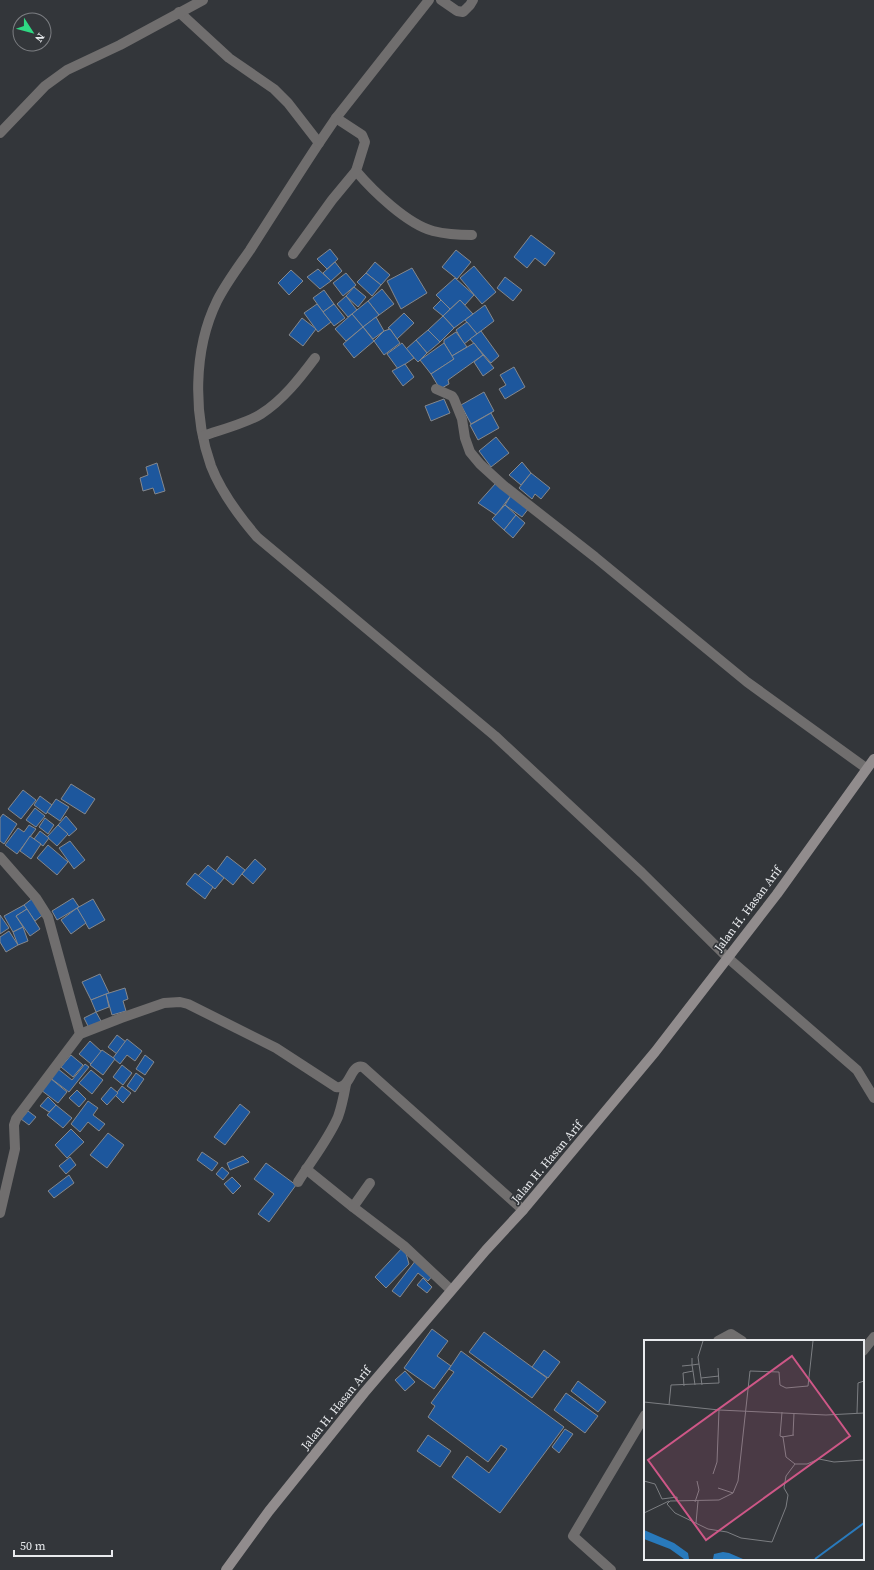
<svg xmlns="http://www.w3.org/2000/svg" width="874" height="1570" viewBox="0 0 874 1570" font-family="'Source Serif 4',serif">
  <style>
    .building { fill: #1d579d; stroke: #85888d }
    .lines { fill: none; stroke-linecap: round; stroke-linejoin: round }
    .minor { stroke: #706e6e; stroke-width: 10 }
    .secondary { stroke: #918c8d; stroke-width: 10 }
    .labels { text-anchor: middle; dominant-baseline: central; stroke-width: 3.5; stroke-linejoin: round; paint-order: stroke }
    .street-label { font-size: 12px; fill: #e9ebee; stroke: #33363a }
    .inset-river { fill: none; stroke: #297abc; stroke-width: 2 }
    .inset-road { fill: none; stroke: #7c7e82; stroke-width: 1 }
    .view { fill: #ce5787; fill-opacity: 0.15; stroke: #ce5787; stroke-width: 2 }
    .inset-edge { fill: none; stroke: #e9ebee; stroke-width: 2 }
  </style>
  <rect width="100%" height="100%" fill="#33363a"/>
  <g class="building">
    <polygon points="531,235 555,253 545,266 535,258 527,268 514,257"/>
    <polygon points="330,249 338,259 327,269 317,259"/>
    <polygon points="456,250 471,262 457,279 442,267"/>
    <polygon points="335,262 342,271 331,281 323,273"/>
    <polygon points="375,262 390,275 381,285 366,273"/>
    <polygon points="474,266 496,292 482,304 460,278"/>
    <polygon points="412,268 427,293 401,309 387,281"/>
    <polygon points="318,269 331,281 320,289 307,277"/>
    <polygon points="291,270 303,281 289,295 278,283"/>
    <polygon points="346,273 356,285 343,296 333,283"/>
    <polygon points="366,273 381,285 372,296 357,282"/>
    <polygon points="505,277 522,290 513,301 497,288"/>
    <polygon points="455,278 474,295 465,305 460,300 450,309 436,295"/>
    <polygon points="354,287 366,297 358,307 346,296"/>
    <polygon points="382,289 394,304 379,315 368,301"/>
    <polygon points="324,290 334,304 323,312 313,298"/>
    <polygon points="346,296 357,310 348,317 337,304"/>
    <polygon points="441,300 450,309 443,316 433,308"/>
    <polygon points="460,300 473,314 454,328 443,316"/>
    <polygon points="368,301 379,315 363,327 352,314"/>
    <polygon points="317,304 331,322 318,332 304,313"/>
    <polygon points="334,304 345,318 334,326 323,312"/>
    <polygon points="485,305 494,321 477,334 465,320"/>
    <polygon points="404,313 414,323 397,339 390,329 388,328"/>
    <polygon points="352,314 363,327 346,341 335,329"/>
    <polygon points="443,316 454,328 440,342 428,330"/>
    <polygon points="376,317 384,331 373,339 363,327"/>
    <polygon points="302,318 316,329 303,346 289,335"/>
    <polygon points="467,322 477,334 464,344 456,330"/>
    <polygon points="363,327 374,341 354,358 343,344"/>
    <polygon points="390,329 400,343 384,355 374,341 384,331"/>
    <polygon points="428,330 440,342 427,353 416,340"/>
    <polygon points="481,331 499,356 491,363 470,339"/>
    <polygon points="456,332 467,347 452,356 444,343 444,340"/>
    <polygon points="416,340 427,353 418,362 406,349"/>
    <polygon points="402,343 414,358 398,369 387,354"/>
    <polygon points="444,343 454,359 431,374 420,360"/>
    <polygon points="474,343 483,355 448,380 449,384 440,389 431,374 454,359 452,356"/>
    <polygon points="483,355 494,368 483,376 474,362"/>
    <polygon points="405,364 414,377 403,386 392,371"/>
    <polygon points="514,367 525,387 505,399 499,389 506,385 500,375"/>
    <polygon points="484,392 494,411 471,424 461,405"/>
    <polygon points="444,399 450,413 431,421 425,406"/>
    <polygon points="491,413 499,428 478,440 470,425"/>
    <polygon points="496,437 509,453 491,467 479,451"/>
    <polygon points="522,462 531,473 521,485 509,475"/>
    <polygon points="157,463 165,491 155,494 153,488 143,491 140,478 148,475 146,467"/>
    <polygon points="531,473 550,488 541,499 535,494 532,499 519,488"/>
    <polygon points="496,483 512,494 496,515 478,503"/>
    <polygon points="512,494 529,508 522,517 505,505"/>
    <polygon points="505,505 516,515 504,530 492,519"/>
    <polygon points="516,515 525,523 513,538 504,530"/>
    <polygon points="71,784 95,799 85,814 61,799"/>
    <polygon points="23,790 36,800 21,819 8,809"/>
    <polygon points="40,796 52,805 46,814 34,805"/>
    <polygon points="56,799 69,807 60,821 47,812"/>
    <polygon points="35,808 45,816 36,827 26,820"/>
    <polygon points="3,814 17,824 4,844 0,841 0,818"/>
    <polygon points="66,816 77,829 69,836 58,825"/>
    <polygon points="45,818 54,825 48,834 39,827"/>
    <polygon points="29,825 36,829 17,854 5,845 18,828 24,832"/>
    <polygon points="58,825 68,834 57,846 47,837"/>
    <polygon points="40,831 49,838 43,846 34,839"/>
    <polygon points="30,836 41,844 31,859 20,851"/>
    <polygon points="70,841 85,860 74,869 59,848"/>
    <polygon points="48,845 68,862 57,875 37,858"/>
    <polygon points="227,856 245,870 233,885 216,871"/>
    <polygon points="255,859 266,869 253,884 242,874"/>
    <polygon points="208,865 224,878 215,889 198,876"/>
    <polygon points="195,873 213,887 205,899 186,884"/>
    <polygon points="33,898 44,914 35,921 24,905"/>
    <polygon points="73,898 79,907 57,920 52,911"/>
    <polygon points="93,899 105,920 89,929 77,908"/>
    <polygon points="24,905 27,909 16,916 23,927 13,932 4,916"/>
    <polygon points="77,908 86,923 71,934 61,920"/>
    <polygon points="27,909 40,929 30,936 16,916"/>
    <polygon points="0,915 9,928 0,934"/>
    <polygon points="23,927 28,941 18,945 13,932"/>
    <polygon points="9,931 18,945 6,952 0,942 0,937"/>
    <polygon points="100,974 109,993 91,1000 82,982"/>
    <polygon points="125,988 128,999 123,1001 126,1011 112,1015 106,994"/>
    <polygon points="106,994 109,1007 96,1012 91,1000"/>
    <polygon points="96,1012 101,1021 89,1028 84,1018"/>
    <polygon points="117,1035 126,1042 117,1054 108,1047"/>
    <polygon points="127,1039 142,1051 135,1061 127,1055 120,1064 113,1058"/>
    <polygon points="90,1041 102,1052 91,1064 79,1054"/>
    <polygon points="102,1050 115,1059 103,1075 90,1065"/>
    <polygon points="71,1055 83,1065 73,1077 61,1067"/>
    <polygon points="145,1055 154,1062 145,1075 136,1069"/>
    <polygon points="85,1064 89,1067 69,1092 49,1077 57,1068 72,1080"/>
    <polygon points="122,1065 132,1073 123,1085 113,1077"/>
    <polygon points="91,1070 103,1080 92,1094 79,1083"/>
    <polygon points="136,1073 144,1079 135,1092 127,1086"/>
    <polygon points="50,1078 67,1092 58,1103 41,1090"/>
    <polygon points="122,1086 131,1093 123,1103 115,1095"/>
    <polygon points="111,1087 118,1093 107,1105 101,1099"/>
    <polygon points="77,1090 86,1099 79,1107 69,1098"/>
    <polygon points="48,1097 56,1105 49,1112 40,1106"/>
    <polygon points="88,1101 98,1108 93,1115 105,1124 99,1131 88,1122 80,1132 71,1124"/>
    <polygon points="240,1104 250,1112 225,1145 214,1137"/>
    <polygon points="56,1105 72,1118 63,1128 47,1115"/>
    <polygon points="28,1111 36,1117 29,1125 21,1119"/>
    <polygon points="71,1129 84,1142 67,1158 55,1145"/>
    <polygon points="108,1133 124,1145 107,1168 90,1155"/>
    <polygon points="202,1152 218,1163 212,1171 197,1160"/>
    <polygon points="243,1156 249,1162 230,1170 227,1163"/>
    <polygon points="70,1157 76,1165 66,1174 59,1166"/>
    <polygon points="266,1163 296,1185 269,1222 258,1214 274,1194 254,1179"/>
    <polygon points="222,1167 229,1173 223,1180 216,1174"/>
    <polygon points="69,1175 74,1183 54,1198 48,1191"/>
    <polygon points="232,1177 241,1186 233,1194 224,1184"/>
    <polygon points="404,1246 409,1264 386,1288 375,1277"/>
    <polygon points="416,1260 434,1274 428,1281 418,1273 400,1297 392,1291"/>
    <polygon points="423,1278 432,1287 427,1293 417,1285"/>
    <polygon points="432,1329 448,1341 437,1356 451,1366 434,1389 404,1368"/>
    <polygon points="484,1332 547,1378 532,1398 469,1352"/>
    <polygon points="544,1350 560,1362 548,1378 532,1367"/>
    <polygon points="461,1351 564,1427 500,1513 452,1477 467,1456 489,1473 507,1449 501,1445 488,1462 428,1417 435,1406 431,1403 454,1372 449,1369"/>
    <polygon points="405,1371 415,1382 405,1391 395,1380"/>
    <polygon points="578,1381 606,1402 598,1412 571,1391"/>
    <polygon points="566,1393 598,1416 585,1433 554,1410"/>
    <polygon points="565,1429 573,1434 559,1453 552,1447"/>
    <polygon points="428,1435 451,1451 440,1467 417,1451"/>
  </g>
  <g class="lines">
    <g class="minor">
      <path d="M429,0L336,118L319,143C296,178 273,214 250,250C239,266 226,283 217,301C193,350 193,415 211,466C221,492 239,516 257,537L495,736L642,873L728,958L857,1070L874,1098"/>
      <polyline points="441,0 457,11 463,12 470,5 473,0"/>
      <polyline points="179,12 229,58 274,89 288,103 319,143"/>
      <path d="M336,118L362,135L365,142L356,171C373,191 407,224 433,231C445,234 459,235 472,235"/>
      <polyline points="0,133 45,86 67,70 120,45 203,0"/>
      <polyline points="293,254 332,200 356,171"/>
      <polyline points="436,389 452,396 454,399 462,419 465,438 470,452 480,464 503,485 595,557 747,682 866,768"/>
      <path d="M203,436C220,430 247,423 261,414C283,400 300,378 315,358"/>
      <polyline points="0,857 36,898 48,917 80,1034"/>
      <polyline points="306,1169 353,1207 404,1246 451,1290"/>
      <path d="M298,1182C311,1161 328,1140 338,1117C342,1106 344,1095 346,1084"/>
      <polyline points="353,1207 370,1183"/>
      <path d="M0,1213L15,1149L14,1125L16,1119L80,1034L121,1018L164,1003L180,1002L188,1004L276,1048L336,1087C351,1090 350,1063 363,1067L523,1210"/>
      <polyline points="718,1341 731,1334 742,1341"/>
      <polyline points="863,1351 874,1337"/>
      <polyline points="611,1570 573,1536 645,1415"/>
    </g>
    <polyline class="secondary" points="226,1570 269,1511 364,1393 486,1250 523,1210 655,1052 777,894 874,759"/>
  </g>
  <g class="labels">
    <g class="street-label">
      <text transform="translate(748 909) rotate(-53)">Jalan H. Hasan Arif</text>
      <text transform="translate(547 1162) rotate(-50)">Jalan H. Hasan Arif</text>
      <text transform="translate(336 1408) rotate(-51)">Jalan H. Hasan Arif</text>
    </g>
  </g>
  <g transform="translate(644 1340)">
    <rect width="220" height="220" fill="#33363a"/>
    <path d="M0,190L30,203L44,213L45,219H40L26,209L0,199ZM79,212L85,213L99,219H69L70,214Z" fill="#297abc"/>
    <path class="inset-river" d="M171,219L220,183"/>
    <path class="inset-road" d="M48,18V25L55,24M38,26L48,25L49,31L39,33L40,46M49,31L51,45M57,38L75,36M58,45L54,17L59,1M0,62L75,70L182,75L220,73M25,65L27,45L75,43L74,28M138,72L136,96L139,97L142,117L151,124H163L175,119L190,122L220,120M213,73L214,43L220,41M149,95L150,73M138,97L150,95M151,124L142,136L140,148L144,155L142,167L128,202L97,198L83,192L64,189L31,173L23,164L26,161L75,160L89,153L94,141L106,31L135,32L136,45L142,48L164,46L169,1M69,134L73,122L75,70M0,141L11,144L18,159L33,157V161M74,148L89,153M51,162L55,150L53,141M0,173L25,161M52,183L54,161"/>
    <path class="view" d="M148,16L206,96L62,200L4,120Z"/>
    <rect width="220" height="220" class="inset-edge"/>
  </g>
  <g transform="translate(32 32) rotate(126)"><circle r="19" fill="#33363a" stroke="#7c7e82"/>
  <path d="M0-3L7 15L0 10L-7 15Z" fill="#2fd883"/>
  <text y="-6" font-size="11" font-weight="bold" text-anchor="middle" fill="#e9ebee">N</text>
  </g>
  <path d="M14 1550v6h98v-6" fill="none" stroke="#e9ebee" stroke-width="2"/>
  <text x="20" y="1550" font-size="12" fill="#e9ebee" stroke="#33363a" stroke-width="3" paint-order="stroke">50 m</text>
</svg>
